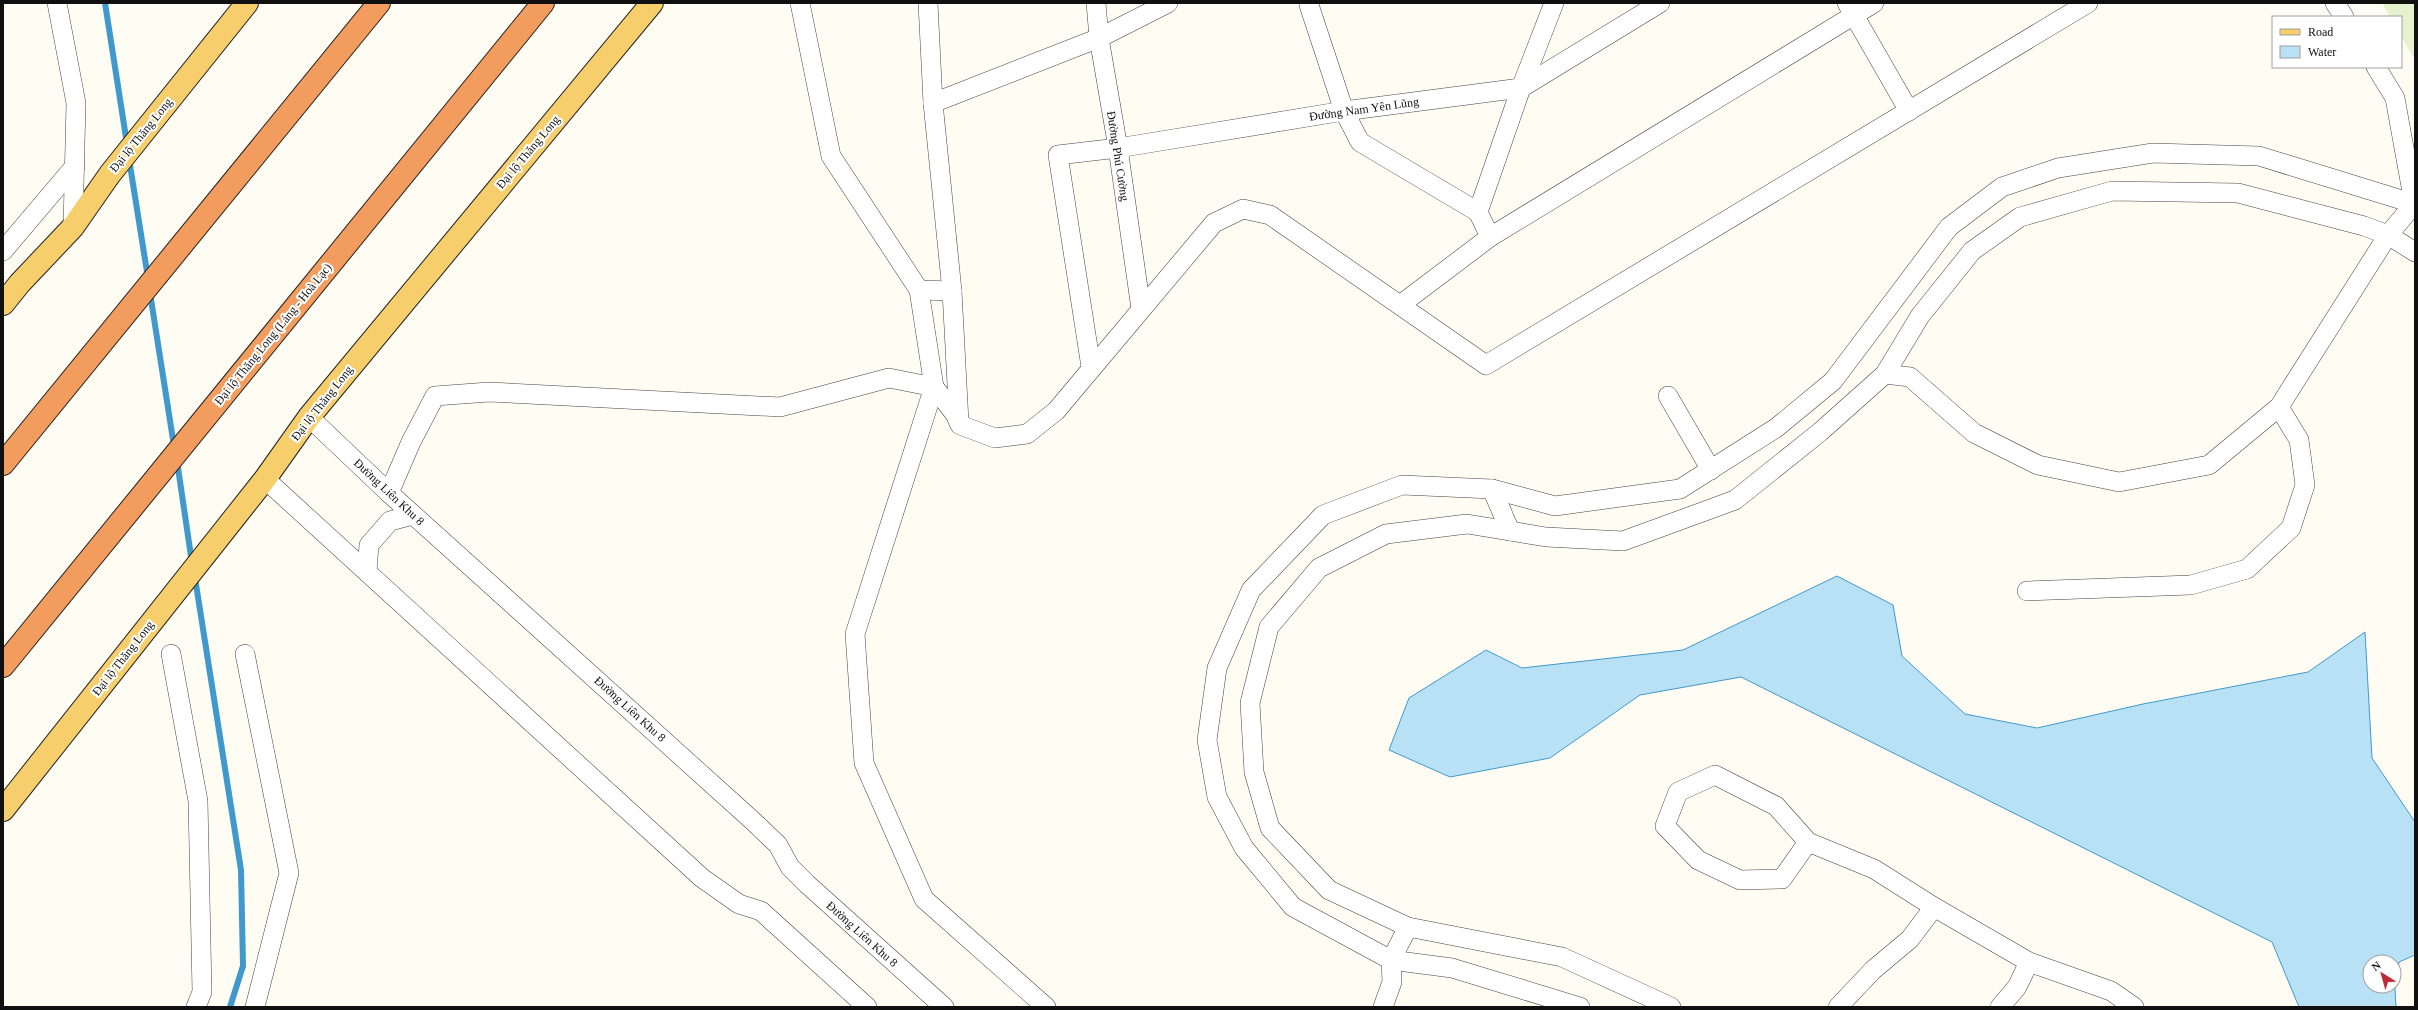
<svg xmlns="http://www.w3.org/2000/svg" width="2418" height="1010" viewBox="0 0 2418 1010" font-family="'Times New Roman',serif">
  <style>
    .pitch { fill: #e6f1ce }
    .water { fill: #b8e1f6; stroke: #4099cc; fill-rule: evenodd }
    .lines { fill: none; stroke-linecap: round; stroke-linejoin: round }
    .stream { stroke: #4099cc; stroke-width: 6 }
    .minor-casing { stroke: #434343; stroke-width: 20 }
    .major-casing { stroke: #212121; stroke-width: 24 }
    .highway-casing { stroke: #212121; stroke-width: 24 }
    .minor { stroke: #fff; stroke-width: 19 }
    .major { stroke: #f6cf6c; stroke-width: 22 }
    .highway { stroke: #f29c5e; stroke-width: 22 }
    .labels { text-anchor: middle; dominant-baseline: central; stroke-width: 4; stroke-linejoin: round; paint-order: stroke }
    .street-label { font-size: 12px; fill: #101010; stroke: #fff }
  </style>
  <rect width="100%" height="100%" fill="#fffcf3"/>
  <polygon class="pitch" points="2382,3 2415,3 2415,60 2401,36 2401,17 2390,17"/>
  <path class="water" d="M1837,576L1893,605L1902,656L1965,714L2037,728L2143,704L2308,672L2365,632L2372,758L2415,822V955L2399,962L2395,989L2396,1007H2299L2272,942L1741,677L1640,695L1550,758L1450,777L1389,750L1409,698L1486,650L1522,668L1683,650ZM2370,962H2394V986H2370Z"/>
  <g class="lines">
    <g class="stream">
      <polyline points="105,3 127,144"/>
      <polyline points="129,159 148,278"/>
      <polyline points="150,293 174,446"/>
      <polyline points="177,461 192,563"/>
      <polyline points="195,578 241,870 243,966 230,1007"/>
    </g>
    <defs>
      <g id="minor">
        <polyline points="57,3 76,103 73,227"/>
        <polyline points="800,3 831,156 919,290 934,387 855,634 864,763 924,899 1046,1007"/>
        <polyline points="928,3 933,103 952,291 959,422"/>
        <polyline points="1096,3 1099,38 1118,148 1141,309"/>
        <polyline points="1847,3 1909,111"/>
        <polyline points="2335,3 2344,17"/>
        <polyline points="1309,5 1344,111 1360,142 1478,212 1521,88 1660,3"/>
        <polyline points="2376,67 2395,98 2414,203"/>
        <polyline points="933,103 1099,38 1168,3"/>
        <polyline points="1478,212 1490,237 1874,3"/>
        <polyline points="3,251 75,166"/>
        <polyline points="919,290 952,291"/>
        <polyline points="1400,305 1490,237"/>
        <polyline points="1091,367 1058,155 1118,148 1344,111 1521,88 1554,3"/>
        <polyline points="1885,374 1910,377 1974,433 2038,465 2119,482 2209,465 2279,407 2388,235 2415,203"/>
        <polyline points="1668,396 1711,470"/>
        <polyline points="309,417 389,493 753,821 778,845 790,867 807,884 944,1007"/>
        <polyline points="265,479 702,878 739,904 761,911 867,1007"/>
        <polyline points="1492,489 1510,531"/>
        <polyline points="389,493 411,442 435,396 489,392 780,407 889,378 934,387 955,414 960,425 995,438 1027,434 1056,411 1214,223 1243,209 1270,215 1486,365 2088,3"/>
        <polyline points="367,571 369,545 390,521 413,515"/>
        <polyline points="2027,591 2191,585 2247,569 2291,528 2305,485 2299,440 2279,407"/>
        <polyline points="171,654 198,801 202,992 196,1007"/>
        <polyline points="245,654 289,873 255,1007"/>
        <polyline points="1808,842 1782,879 1740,880 1698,860 1665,826 1678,792 1715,775 1776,806 1808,842 1874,869 1934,907 2029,962 2111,991 2134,1007"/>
        <polyline points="1383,1007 1392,982 1391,960 1408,927"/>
        <polyline points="1580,1007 1452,968 1391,960 1293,907 1244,848 1217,797 1207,740 1217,668 1251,590 1323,515 1402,485 1492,489 1555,506 1680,489 1776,428 1833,381 1949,227 2002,187 2058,168 2153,153 2259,156 2415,204"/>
        <polyline points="1671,1007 1562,957 1408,927 1329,890 1270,828 1254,772 1250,703 1269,627 1319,568 1386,534 1467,524 1546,537 1623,541 1735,500 1820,432 1885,374 1920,316 1972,251 2020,217 2112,191 2238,193 2364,226 2388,235 2415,252"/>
        <polyline points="1838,1007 1873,970 1910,939 1934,907"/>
        <polyline points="2000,1007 2017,987 2029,962"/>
      </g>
      <g id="major">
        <polyline points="3,304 20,283 73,227 110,174 247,3"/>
        <polyline points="3,810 265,479 309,417 652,3"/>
      </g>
      <g id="highway">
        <polyline points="3,464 379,3"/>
        <polyline points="3,666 543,3"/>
      </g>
    </defs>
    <use href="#minor" class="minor-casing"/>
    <use href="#major" class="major-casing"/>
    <use href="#highway" class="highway-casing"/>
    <use href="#minor" class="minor"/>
    <use href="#major" class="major"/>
    <use href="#highway" class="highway"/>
  </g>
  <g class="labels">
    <g class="street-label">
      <text transform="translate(1364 109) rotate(-8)">Đường Nam Yên Lũng</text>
      <text transform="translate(141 135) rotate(-51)">Đại lộ Thăng Long</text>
      <text transform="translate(528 152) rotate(-50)">Đại lộ Thăng Long</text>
      <text transform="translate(1118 156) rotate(81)">Đường Phú Cường</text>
      <text transform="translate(273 334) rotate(-51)">Đại lộ Thăng Long (Láng - Hoà Lạc)</text>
      <text transform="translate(322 403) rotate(-52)">Đại lộ Thăng Long</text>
      <text transform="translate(389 492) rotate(43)">Đường Liên Khu 8</text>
      <text transform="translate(123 658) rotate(-52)">Đại lộ Thăng Long</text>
      <text transform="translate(630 709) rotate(42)">Đường Liên Khu 8</text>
      <text transform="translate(862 934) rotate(42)">Đường Liên Khu 8</text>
    </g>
  </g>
  <rect width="2418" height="1010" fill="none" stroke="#101010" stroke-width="8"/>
  <rect x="2272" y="16" width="130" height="52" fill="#ffffff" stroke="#9f9f9f"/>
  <rect x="2280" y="29" width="20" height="6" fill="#f6cf6c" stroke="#9f9f9f"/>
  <text x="2308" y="36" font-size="12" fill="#101010">Road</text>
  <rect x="2280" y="46" width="20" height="12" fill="#b8e1f6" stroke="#9f9f9f"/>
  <text x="2308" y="56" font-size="12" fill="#101010">Water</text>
  <g transform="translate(2382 974) rotate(323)"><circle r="19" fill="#ffffff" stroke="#9f9f9f"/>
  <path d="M0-3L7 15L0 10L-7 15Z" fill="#c02835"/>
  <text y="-6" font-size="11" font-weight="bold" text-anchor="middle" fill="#101010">N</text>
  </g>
</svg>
